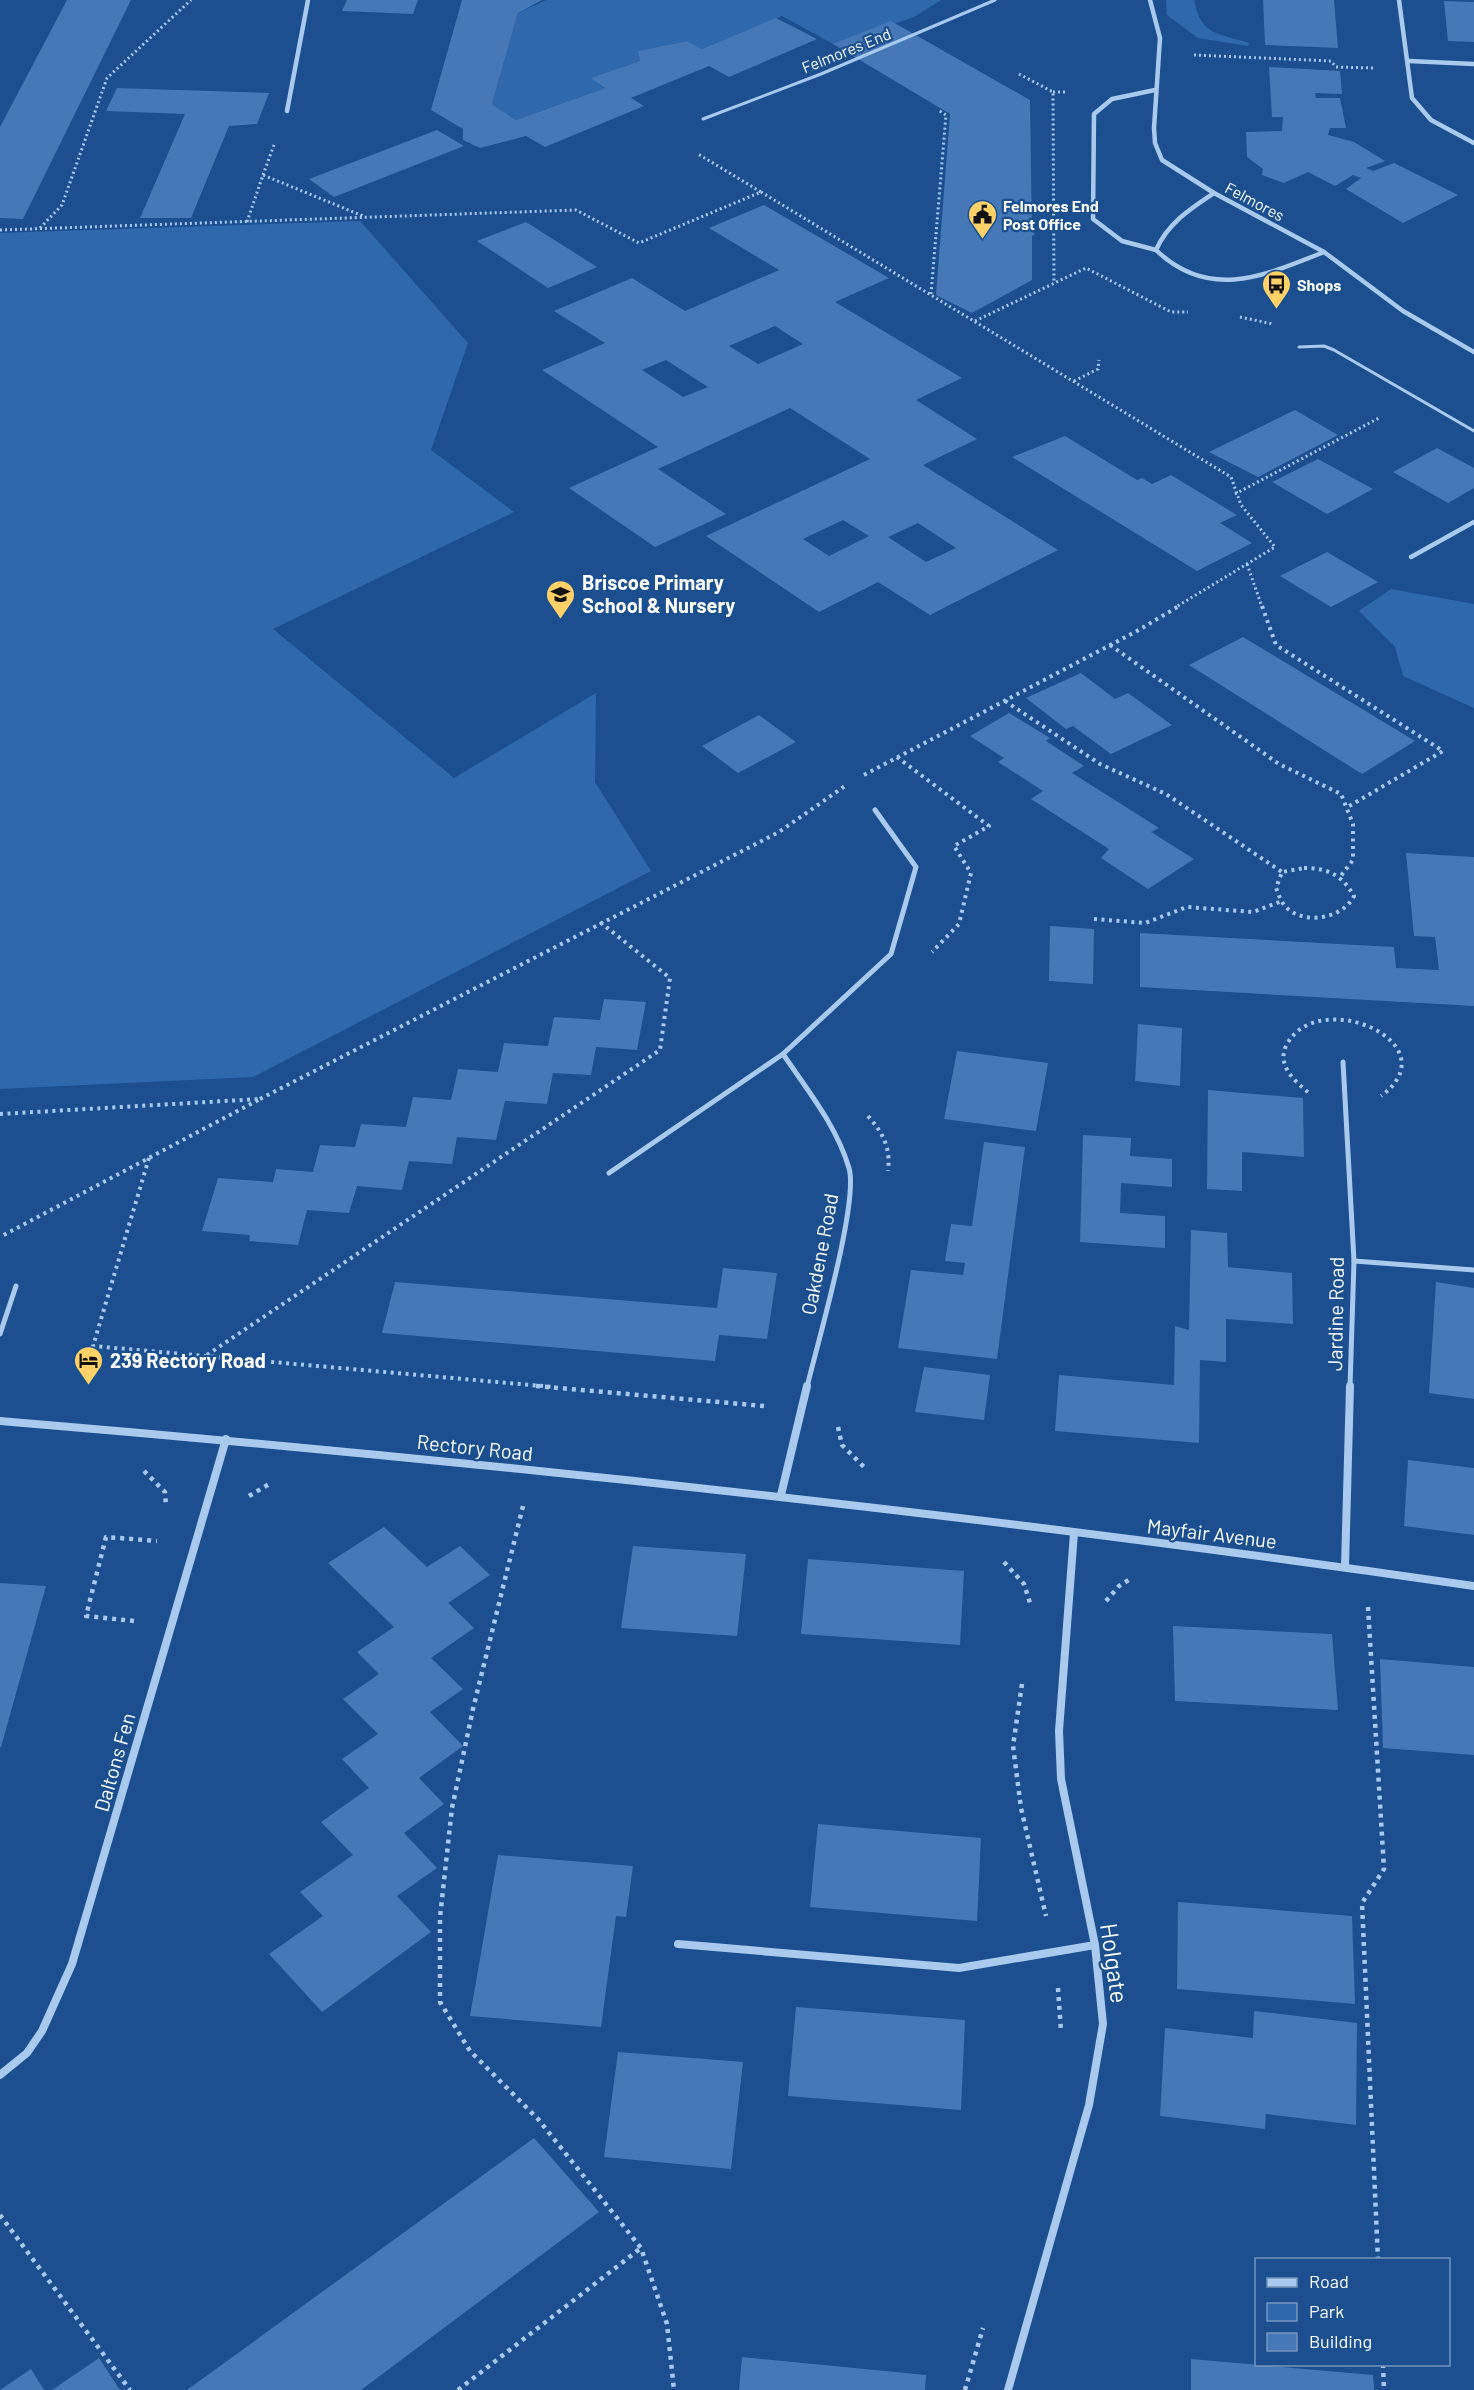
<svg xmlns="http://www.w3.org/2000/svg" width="1474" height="2390" viewBox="0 0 1474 2390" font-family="Barlow,sans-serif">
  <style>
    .green { fill: #2e69ad }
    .building { fill: #4478b7; fill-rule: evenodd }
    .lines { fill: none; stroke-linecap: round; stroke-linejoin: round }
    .path-far2 { stroke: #a9c9ee; stroke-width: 3; stroke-dasharray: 2 3; stroke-linecap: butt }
    .path-far1 { stroke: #a9c9ee; stroke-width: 4; stroke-dasharray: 3 4.5; stroke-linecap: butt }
    .path { stroke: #a9c9ee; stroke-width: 4.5; stroke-dasharray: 4 5; stroke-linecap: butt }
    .service { stroke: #a9c9ee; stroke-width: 3 }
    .minor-far2 { stroke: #a9c9ee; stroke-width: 4.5 }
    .minor-far1 { stroke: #a9c9ee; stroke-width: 5 }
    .minor { stroke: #a9c9ee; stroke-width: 8 }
    .labels { text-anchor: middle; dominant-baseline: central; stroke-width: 4.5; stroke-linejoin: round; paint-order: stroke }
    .far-street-label { font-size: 16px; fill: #fff; stroke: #1b4f8f }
    .far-poi-label { font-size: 16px; font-weight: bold; fill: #fff; stroke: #1b4f8f; text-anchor: start }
    .poi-label { font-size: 20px; font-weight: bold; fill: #fff; stroke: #1b4f8f; text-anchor: start }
    .street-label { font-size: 20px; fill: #fff; stroke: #1b4f8f }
    .near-street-label { font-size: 24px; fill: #fff; stroke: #1b4f8f }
  </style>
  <rect width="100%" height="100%" fill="#1b4f8f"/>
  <g class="green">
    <polygon points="546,0 941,0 914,17 833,44 782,16 702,49 687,41 639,51 640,61 590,78 605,88 516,120 492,104 518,13"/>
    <path d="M1166,0H1194C1201,36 1218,33 1249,43L1248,46L1198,38L1167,15Z"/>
    <polygon points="360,221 468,343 431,450 514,512 273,629 454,778 596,693 595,782 651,871 253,1077 0,1089 0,233"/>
    <polygon points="1391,589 1474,604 1474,708 1403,676 1395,647 1359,611"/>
  </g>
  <g class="building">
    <polygon points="67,0 131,0 23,219 0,218 0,127"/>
    <polygon points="347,0 418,0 413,14 342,11"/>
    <polygon points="462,0 542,0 518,13 492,104 516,120 605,88 590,78 640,61 638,51 687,41 702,49 776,18 817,39 729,77 709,66 631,98 644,106 545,147 526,136 480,148 463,140 463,129 431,110"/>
    <polygon points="1263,0 1334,0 1338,48 1265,45"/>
    <polygon points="1444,1 1474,2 1474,42 1448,41"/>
    <polygon points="891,21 1030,100 1032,232 1035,234 1032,236 1032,280 972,313 936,295 950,114 833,44"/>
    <polygon points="1269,67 1340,71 1342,94 1315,93 1316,98 1340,98 1346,128 1330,128 1328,135 1354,142 1385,161 1366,168 1373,171 1394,163 1458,195 1403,223 1346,189 1361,178 1353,175 1335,186 1308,172 1284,183 1262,175 1263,169 1247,157 1246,132 1282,131 1283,117 1272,117"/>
    <polygon points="117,88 269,93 257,124 229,126 191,218 140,218 185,114 106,111"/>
    <polygon points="437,130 464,146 334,197 309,179"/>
    <path d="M764,205L889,278L835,302L962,378L916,400L977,439L923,465L1058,550L930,615L878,582L819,612L706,536L870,459L790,408L658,469L726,514L655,547L569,488L658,447L542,370L605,343L554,311L632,278L685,311L779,270L709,228ZM775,326L803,344L758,364L729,346ZM666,360L708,387L683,397L642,370ZM843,520L869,536L829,556L803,539ZM918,523L956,548L926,562L888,537Z"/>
    <polygon points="526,222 597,267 548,288 477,241"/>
    <polygon points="1295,410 1338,435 1258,477 1209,452"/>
    <polygon points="1065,436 1137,480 1142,478 1152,484 1171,475 1237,515 1220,523 1252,543 1197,571 1012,457"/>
    <polygon points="1437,448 1474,468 1474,488 1448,503 1393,472"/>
    <polygon points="1318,459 1373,489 1327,514 1272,482"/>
    <polygon points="1327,552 1378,582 1331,607 1280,576"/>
    <polygon points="1243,637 1415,741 1362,774 1189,665"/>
    <polygon points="1081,673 1115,699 1128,693 1172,725 1111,754 1073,726 1066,729 1026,698"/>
    <polygon points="1009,713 1050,738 1046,741 1084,766 1072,773 1159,828 1151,832 1194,859 1148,889 1101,858 1109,849 1031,799 1043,791 998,762 1004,758 970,736"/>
    <polygon points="759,715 796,742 738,773 702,746"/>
    <polygon points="1406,853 1474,857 1474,1006 1140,987 1140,933 1394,947 1396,968 1439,970 1435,937 1414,936"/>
    <polygon points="1050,926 1094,929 1093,984 1049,981"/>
    <polygon points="604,999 646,1002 637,1050 596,1047 591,1075 553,1073 547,1104 505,1101 496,1140 457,1137 452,1164 409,1161 402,1190 357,1186 349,1213 307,1210 298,1245 249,1241 250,1235 202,1231 218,1178 273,1182 276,1169 313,1172 320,1145 355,1147 361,1124 406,1127 413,1097 451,1100 458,1069 498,1072 504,1043 548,1046 554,1017 600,1020"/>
    <polygon points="1138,1024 1182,1028 1180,1086 1135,1081"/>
    <polygon points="957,1051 1048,1063 1036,1131 944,1119"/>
    <polygon points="1208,1090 1303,1098 1304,1157 1242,1152 1242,1191 1207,1189"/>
    <polygon points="1083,1135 1131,1138 1130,1156 1172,1159 1172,1187 1121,1183 1120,1213 1165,1216 1165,1248 1080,1242"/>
    <polygon points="984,1142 1025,1147 997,1359 898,1348 911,1270 963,1275 965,1263 945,1261 951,1224 972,1226"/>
    <polygon points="1191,1230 1227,1233 1228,1267 1292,1273 1293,1324 1226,1319 1226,1362 1200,1360 1199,1443 1055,1431 1059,1375 1174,1385 1175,1326 1189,1330"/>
    <polygon points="723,1268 777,1273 767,1339 719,1335 715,1361 382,1333 395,1282 717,1308"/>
    <polygon points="1436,1282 1474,1288 1474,1399 1429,1393"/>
    <polygon points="924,1367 990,1375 984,1420 915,1412"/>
    <polygon points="1408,1460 1474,1468 1474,1535 1404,1526"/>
    <polygon points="384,1527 427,1567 460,1546 490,1575 448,1603 474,1628 431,1658 463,1689 430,1712 463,1746 419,1778 444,1804 404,1833 437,1868 397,1896 431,1932 322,2012 269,1954 323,1916 300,1892 353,1855 321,1822 369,1788 342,1759 378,1734 343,1699 379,1674 357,1652 394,1627 328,1563"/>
    <polygon points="633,1546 746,1554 737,1636 621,1628"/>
    <polygon points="808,1559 964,1571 960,1645 801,1634"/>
    <polygon points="0,1583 46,1586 1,1747 0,1747"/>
    <polygon points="1173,1626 1332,1634 1338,1710 1175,1701"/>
    <polygon points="1380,1659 1474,1667 1474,1755 1383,1748"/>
    <polygon points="818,1824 981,1838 977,1921 810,1907"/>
    <polygon points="498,1855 633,1866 626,1917 616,1916 601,2027 470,2016"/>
    <polygon points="1178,1902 1352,1916 1355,2004 1177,1989"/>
    <polygon points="796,2007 965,2020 961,2110 788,2096"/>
    <polygon points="1254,2011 1357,2023 1356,2125 1266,2114 1265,2129 1160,2116 1165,2028 1253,2038"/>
    <polygon points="618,2052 743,2062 731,2169 604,2157"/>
    <polygon points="534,2138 599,2212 361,2390 187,2390"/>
    <polygon points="742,2357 926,2375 925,2390 739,2390"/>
    <polygon points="99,2358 120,2390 52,2390"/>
    <polygon points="1191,2359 1373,2375 1374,2390 1191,2390"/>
    <polygon points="31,2369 44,2390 0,2390"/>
  </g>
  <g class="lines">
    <g class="path-far2">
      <polyline points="1194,55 1331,61 1336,67 1373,68"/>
      <polyline points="1019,74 1053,92 1054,283"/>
      <polyline points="1053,92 1067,92"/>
      <polyline points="263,175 274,145"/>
      <polyline points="761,192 1231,477 1241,505 1275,547 1176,607"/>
      <polyline points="247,222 263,175 363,216"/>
      <polyline points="40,228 62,205 107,78 191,0"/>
      <polyline points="0,230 576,210 639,243 761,192 698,154"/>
      <polyline points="931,294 946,115 938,110"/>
      <polyline points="1240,317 1273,324"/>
      <polyline points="975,321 1086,268 1171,312 1188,312"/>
      <polyline points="1074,381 1098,369 1099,360"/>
      <polyline points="1235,494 1381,417"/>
      <polyline points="1247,564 1262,607"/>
    </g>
    <g class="path-far1">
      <polyline points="1262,606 1276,645 1443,751 1346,808"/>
      <polyline points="1110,645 1279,764 1341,794 1353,824 1353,860 1340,877"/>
      <polyline points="1005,701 1100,764 1166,794 1282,872"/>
      <polyline points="897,757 989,826 954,846 971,873 959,924 932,952"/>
      <polyline points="864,775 1137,631 1179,606"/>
      <path d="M1304,868C1328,868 1342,875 1354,896C1343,918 1307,925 1288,909C1281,903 1279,895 1276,888L1282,872Z"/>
      <polyline points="1094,919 1145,923 1187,907 1253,912 1282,901"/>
      <path d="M1308,1092C1294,1081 1277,1065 1286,1046C1316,984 1453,1043 1381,1096"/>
      <polyline points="260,1099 779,832 845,786"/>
      <polyline points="0,1114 260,1099 0,1237"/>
      <path d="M868,1116C883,1133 891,1148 888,1171"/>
      <polyline points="149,1158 93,1346 553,1387"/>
      <polyline points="207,1355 660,1050 670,978 600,922"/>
    </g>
    <g class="path">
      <polyline points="536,1386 764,1406"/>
      <polyline points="838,1427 842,1445 864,1467"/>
      <polyline points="144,1471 165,1492 166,1506"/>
      <polyline points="249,1496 271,1483"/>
      <polyline points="523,1506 473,1709 452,1808 440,1917 440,2002 470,2051 538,2119 641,2248 667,2324 674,2390"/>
      <polyline points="1004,1562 1024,1584 1030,1603"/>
      <polyline points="1106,1601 1119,1586 1132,1578"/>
      <polyline points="1368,1607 1384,1869 1362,1903 1378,2260"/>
      <polyline points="134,1621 86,1616 106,1537 157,1541"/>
      <polyline points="1022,1684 1013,1746 1021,1808 1046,1916"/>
      <polyline points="1058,1988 1061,2031"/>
      <polyline points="0,2215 130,2390"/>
      <polyline points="1383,2364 1384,2390"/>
      <polyline points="458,2390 641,2248"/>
      <polyline points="965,2390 983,2328"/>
    </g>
    <g class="service">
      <polyline points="703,119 821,74 995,0"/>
      <polyline points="1299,347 1324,346 1334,350 1474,431"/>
    </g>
    <g class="minor-far2">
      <polyline points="1150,0 1160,38 1154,128 1155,143 1162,160 1214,193 1324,252 1403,311 1474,352"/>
      <polyline points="1399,0 1412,98 1431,120 1474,143"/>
      <polyline points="1409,61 1474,64"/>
      <polyline points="1155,90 1112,99 1094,114 1093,219 1122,241 1156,250"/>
      <polyline points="287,111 308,0"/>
      <path d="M1214,193C1190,209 1168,223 1156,250C1209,301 1264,276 1324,252"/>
      <polyline points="1411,557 1474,522"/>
    </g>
    <g class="minor-far1">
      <polyline points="1343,1062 1354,1261 1350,1387"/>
      <polyline points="609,1173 783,1054"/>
      <polyline points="1354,1261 1474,1270"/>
      <polyline points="0,1334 16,1286"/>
      <path d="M807,1387C817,1345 859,1202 849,1168C836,1125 808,1091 783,1054L891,954L916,867L875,810"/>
    </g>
    <g class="minor">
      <path d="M0,1421C493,1462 985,1515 1474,1586"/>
      <polyline points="781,1495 807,1386"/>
      <polyline points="1345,1566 1350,1386"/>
      <polyline points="678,1944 959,1968 1095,1945"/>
      <polyline points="0,2075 27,2053 42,2031 72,1964 226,1439"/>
      <polyline points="1008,2390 1089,2105 1103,2024 1095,1945 1061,1779 1059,1731 1074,1533"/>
    </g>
  </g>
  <defs>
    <symbol id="civic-pin" viewBox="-11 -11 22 30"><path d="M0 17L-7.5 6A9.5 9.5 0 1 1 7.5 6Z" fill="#ffd166" stroke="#1b4f8f"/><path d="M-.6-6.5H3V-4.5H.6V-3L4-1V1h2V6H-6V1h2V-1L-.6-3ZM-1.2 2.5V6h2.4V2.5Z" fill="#111"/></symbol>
    <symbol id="bus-pin" viewBox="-11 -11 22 30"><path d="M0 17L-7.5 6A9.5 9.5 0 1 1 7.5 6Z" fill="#ffd166" stroke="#1b4f8f"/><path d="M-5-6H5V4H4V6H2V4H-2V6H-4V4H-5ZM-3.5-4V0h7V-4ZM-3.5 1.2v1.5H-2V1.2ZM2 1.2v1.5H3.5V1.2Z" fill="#111"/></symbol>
    <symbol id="school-pin" viewBox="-11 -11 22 30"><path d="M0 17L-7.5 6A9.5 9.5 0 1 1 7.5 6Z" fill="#ffd166" stroke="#1b4f8f"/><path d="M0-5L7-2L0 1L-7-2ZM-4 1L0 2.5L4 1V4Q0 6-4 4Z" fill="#111"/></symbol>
    <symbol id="hotel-pin" viewBox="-11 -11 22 30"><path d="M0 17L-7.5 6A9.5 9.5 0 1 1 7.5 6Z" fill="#ffd166" stroke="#1b4f8f"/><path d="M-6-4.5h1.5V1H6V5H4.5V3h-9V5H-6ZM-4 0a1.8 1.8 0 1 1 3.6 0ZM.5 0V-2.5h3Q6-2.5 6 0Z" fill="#111"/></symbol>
  </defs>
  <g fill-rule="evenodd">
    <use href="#civic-pin" x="966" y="198" width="33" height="45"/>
    <use href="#bus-pin" x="1260" y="268" width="33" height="45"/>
    <use href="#school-pin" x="544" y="578" width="33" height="45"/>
    <use href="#hotel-pin" x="72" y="1344" width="33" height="45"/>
  </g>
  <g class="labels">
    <g class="far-street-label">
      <text transform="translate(846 50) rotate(-22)">Felmores End</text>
      <text transform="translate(1255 201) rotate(28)">Felmores</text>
    </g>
    <g class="far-poi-label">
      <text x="1003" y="205">Felmores End<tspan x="1003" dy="18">Post Office</tspan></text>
      <text x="1297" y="284">Shops</text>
    </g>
    <g class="poi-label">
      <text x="582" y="582">Briscoe Primary<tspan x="582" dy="23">School &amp; Nursery</tspan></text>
      <text x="110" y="1360">239 Rectory Road</text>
    </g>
    <g class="street-label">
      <text transform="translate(819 1254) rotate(-79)">Oakdene Road</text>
      <text transform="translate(1335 1314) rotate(-89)">Jardine Road</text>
      <text transform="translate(475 1447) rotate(6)">Rectory Road</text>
      <text transform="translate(1212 1533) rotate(7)">Mayfair Avenue</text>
      <text transform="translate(114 1762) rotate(-74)">Daltons Fen</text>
    </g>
    <g class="near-street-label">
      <text transform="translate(1115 1963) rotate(82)">Holgate</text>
    </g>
  </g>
  <rect x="1255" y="2258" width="195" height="108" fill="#1b4f8f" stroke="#7695bc" stroke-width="1.5"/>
  <rect x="1267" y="2278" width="30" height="9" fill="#a9c9ee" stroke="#7695bc" stroke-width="1.5"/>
  <text x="1309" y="2288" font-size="18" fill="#ffffff">Road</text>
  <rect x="1267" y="2303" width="30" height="18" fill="#2e69ad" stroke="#7695bc" stroke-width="1.5"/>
  <text x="1309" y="2318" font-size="18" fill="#ffffff">Park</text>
  <rect x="1267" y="2333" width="30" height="18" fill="#4478b7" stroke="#7695bc" stroke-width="1.5"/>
  <text x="1309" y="2348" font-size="18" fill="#ffffff">Building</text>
</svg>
